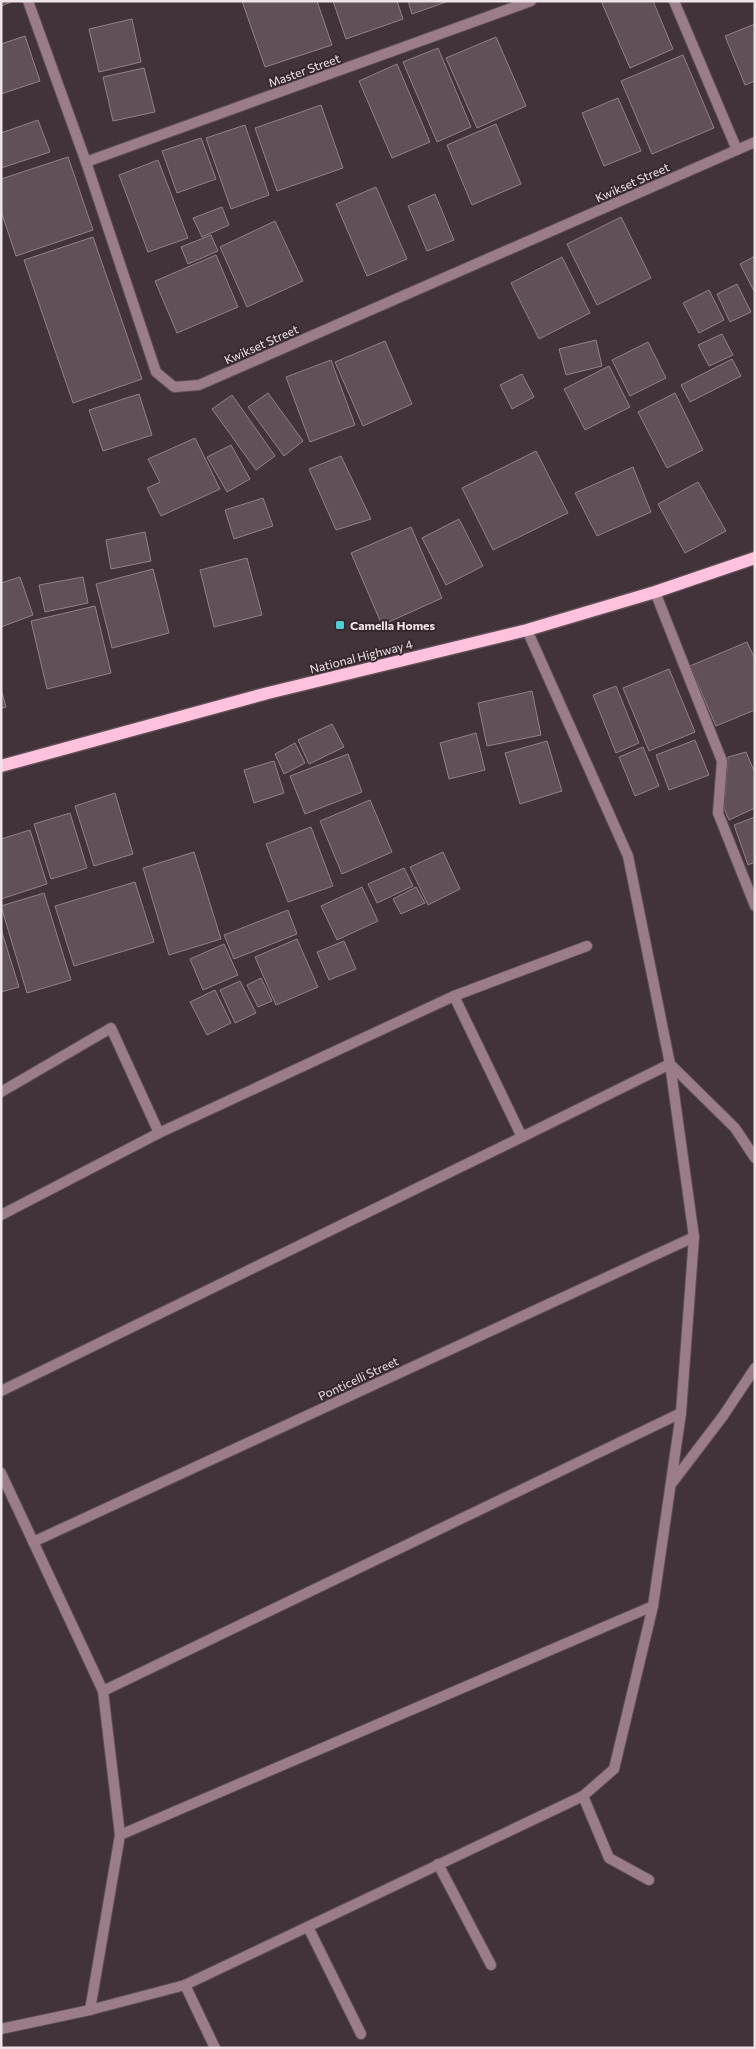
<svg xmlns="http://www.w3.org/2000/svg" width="756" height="2049" viewBox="0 0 756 2049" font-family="Commissioner,sans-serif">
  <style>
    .building { fill: #615057; stroke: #938088 }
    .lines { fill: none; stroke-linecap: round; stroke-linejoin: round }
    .minor-casing { stroke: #5e4e55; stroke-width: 12 }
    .primary-casing { stroke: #5e4e55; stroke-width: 15 }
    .minor { stroke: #9b7d8a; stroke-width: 10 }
    .primary { stroke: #ffc2dd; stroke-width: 12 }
    .poi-dot { fill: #51ccd3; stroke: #37282f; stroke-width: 2 }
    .labels { text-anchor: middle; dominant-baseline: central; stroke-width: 4; stroke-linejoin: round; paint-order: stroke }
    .street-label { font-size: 12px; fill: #eee3e7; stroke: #37282f }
    .poi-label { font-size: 12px; font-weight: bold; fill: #eee3e7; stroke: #37282f; text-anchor: start }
  </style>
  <rect width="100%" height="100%" fill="#423239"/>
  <g class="building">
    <polygon points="1,1 14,1 1,6"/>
    <polygon points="242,1 317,1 332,45 265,67"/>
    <polygon points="333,1 397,1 403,19 346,39"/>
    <polygon points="408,1 449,1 412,14"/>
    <polygon points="601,1 653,1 673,49 630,68"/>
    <polygon points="132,19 141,62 99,72 89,29"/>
    <polygon points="755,24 755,81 745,85 725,36"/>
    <polygon points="25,36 40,81 1,94 1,44"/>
    <polygon points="496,37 526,106 477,128 446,58"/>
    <polygon points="438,48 471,127 437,142 403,62"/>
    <polygon points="683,55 714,128 652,154 621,81"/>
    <polygon points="397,64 430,142 392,158 359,81"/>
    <polygon points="144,68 155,112 113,121 103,77"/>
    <polygon points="618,98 641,151 604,166 582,113"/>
    <polygon points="321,105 343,168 277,191 255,128"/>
    <polygon points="38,120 50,152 1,168 1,133"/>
    <polygon points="496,124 521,184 472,205 447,145"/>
    <polygon points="245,125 269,195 231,209 206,138"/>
    <polygon points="201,138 216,179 177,193 162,151"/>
    <polygon points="68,157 93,230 16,256 1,211 1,179"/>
    <polygon points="158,160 188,238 148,252 119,175"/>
    <polygon points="376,187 407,259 367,276 336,204"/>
    <polygon points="435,194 454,240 427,251 408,206"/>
    <polygon points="222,207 229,225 202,237 193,218"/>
    <polygon points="621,217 651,278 597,305 567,244"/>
    <polygon points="275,221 303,281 247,307 220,247"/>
    <polygon points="211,235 218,251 188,264 181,247"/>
    <polygon points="93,237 142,379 73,403 24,260"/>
    <polygon points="216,255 238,307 177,333 155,281"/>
    <polygon points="755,256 755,293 740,264"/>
    <polygon points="562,257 590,313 539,339 511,283"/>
    <polygon points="737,284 751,312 730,322 717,294"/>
    <polygon points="709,290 724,320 699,333 683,303"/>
    <polygon points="722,334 733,355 709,366 698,345"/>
    <polygon points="596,340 602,366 566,375 559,349"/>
    <polygon points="385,341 412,404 363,426 335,362"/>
    <polygon points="648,342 666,378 630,396 612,360"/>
    <polygon points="732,359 741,376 690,402 681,385"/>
    <polygon points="331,360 355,425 310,442 286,377"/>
    <polygon points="609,366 630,407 585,430 564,389"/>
    <polygon points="522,374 534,397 512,409 500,385"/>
    <polygon points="268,393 303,441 284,456 248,407"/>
    <polygon points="675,393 703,450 667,468 638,412"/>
    <polygon points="139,394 152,435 103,451 89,410"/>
    <polygon points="232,395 275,456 256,470 212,409"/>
    <polygon points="195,438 220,489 161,516 147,488 160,482 148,459"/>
    <polygon points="231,445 250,479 227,492 207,457"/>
    <polygon points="536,451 568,513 493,550 462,488"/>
    <polygon points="341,456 371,519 336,530 309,469"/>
    <polygon points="633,467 651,512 597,536 575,493"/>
    <polygon points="698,482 726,531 685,553 658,504"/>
    <polygon points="263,498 273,526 234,539 225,510"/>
    <polygon points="459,519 483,566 446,585 422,538"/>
    <polygon points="411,527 442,598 382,625 351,553"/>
    <polygon points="145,532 151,561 111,569 106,540"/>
    <polygon points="247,558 262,615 214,627 200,570"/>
    <polygon points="153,569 169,633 112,648 96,584"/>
    <polygon points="20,577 33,615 1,627 1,583"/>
    <polygon points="83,577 88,603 45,612 39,585"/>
    <polygon points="95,606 111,673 47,689 31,621"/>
    <polygon points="747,642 755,659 755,710 716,726 690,666"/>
    <polygon points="669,669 695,732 649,751 623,688"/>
    <polygon points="616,686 639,743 616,753 593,695"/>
    <polygon points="1,689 6,707 1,708"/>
    <polygon points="532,691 541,735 487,746 478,703"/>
    <polygon points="332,724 344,747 309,764 298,740"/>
    <polygon points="476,733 485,770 449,779 440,743"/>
    <polygon points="695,740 709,775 669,790 656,755"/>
    <polygon points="547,741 562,791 520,804 505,753"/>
    <polygon points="295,743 305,763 284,774 275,754"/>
    <polygon points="643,747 659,786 635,796 619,757"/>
    <polygon points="746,752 755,773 755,808 729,820 724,808 728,757"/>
    <polygon points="348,754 362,792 305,814 290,776"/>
    <polygon points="274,761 284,793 254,803 244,770"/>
    <polygon points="115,793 133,854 94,866 75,806"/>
    <polygon points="370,800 392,852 342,874 320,821"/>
    <polygon points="70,813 87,868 51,879 34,824"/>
    <polygon points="755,817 755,862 748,865 734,825"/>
    <polygon points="311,827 333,886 288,902 266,844"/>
    <polygon points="30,830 47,884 1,899 1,839"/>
    <polygon points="194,852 221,939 169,955 143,868"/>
    <polygon points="443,852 460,889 428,905 410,867"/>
    <polygon points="404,868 413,886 377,903 368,884"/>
    <polygon points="135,882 154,942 74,966 55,906"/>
    <polygon points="362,887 378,921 337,940 321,906"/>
    <polygon points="416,887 425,903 401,914 393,899"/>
    <polygon points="44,893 71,980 27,993 1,906"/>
    <polygon points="288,910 297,934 234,959 224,935"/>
    <polygon points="1,929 19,987 1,992"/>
    <polygon points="297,939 318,987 276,1005 255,957"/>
    <polygon points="344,941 356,969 329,980 317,952"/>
    <polygon points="224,944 238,975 203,990 190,959"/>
    <polygon points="261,978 272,1001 258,1007 247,985"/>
    <polygon points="240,981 256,1013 235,1023 220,990"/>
    <polygon points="215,990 231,1023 207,1035 190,1002"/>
  </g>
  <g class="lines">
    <defs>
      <g id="minor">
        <polyline points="28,1 86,162 156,372 174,387 199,385 755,142"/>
        <polyline points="674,1 737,150"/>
        <polyline points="86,162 531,1"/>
        <polyline points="655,592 722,761 718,813 755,906"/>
        <polyline points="454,996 522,1137 670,1064 735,1128 755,1158"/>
        <polyline points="1,1092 111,1028 159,1133"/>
        <polyline points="1,1215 159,1133 454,996 587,946"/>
        <polyline points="1,1391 522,1137"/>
        <polyline points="1,1473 103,1691 120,1835 90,2010"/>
        <polyline points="672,1483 723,1416 755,1368"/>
        <polyline points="33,1542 694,1237"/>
        <polyline points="103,1691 681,1413"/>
        <polyline points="583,1796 609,1858 649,1880"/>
        <polyline points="120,1835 653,1606"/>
        <polyline points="438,1864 491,1965"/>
        <polyline points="308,1927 361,2034"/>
        <polyline points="185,1985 215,2048"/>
        <polyline points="1,2029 90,2010 185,1985 583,1796 614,1769 653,1606 681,1413 694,1237 670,1064 628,856 527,630"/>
      </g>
      <polyline id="primary" points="1,766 268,693 527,630 655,592 755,558"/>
    </defs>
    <use href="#minor" class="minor-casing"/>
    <use href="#primary" class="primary-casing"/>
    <use href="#minor" class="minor"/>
    <use href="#primary" class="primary"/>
  </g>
  <rect class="poi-dot" x="335" y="620" width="10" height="10" rx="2.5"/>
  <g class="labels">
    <g class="street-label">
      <text transform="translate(304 70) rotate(-20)">Master Street</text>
      <text transform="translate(632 182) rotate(-24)">Kwikset Street</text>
      <text transform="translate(261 344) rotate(-24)">Kwikset Street</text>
      <text transform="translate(361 656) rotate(-14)">National Highway 4</text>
      <text transform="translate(358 1378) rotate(-25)">Ponticelli Street</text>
    </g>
    <g class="poi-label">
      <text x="350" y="625">Camella Homes</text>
    </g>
  </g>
  <rect width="756" height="2049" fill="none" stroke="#eee3e7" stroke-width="5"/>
</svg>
